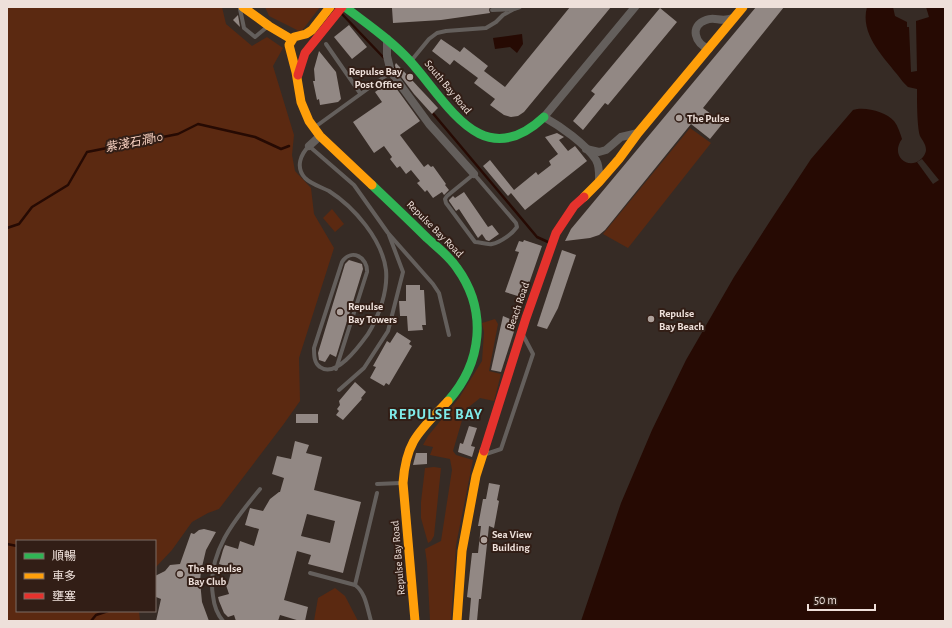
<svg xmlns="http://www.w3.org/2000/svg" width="952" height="628" viewBox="0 0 952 628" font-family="'Alegreya Sans','Noto Sans TC',sans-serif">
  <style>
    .green { fill: #5b2911 }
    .water { fill: #260a03 }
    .pier { fill: #362b25 }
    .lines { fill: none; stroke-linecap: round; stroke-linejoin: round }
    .stream { stroke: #260a03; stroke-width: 2.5 }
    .building { fill: #928884; fill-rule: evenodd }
    .lane { stroke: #645f5c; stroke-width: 4 }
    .street { stroke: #645f5c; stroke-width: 8 }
    .fast { stroke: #30b455; stroke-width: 9 }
    .slow { stroke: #ff9f0a; stroke-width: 9 }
    .jam { stroke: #e5322d; stroke-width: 9 }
    .poi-dot { fill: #aea19b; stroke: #321e16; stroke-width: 1.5 }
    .labels { text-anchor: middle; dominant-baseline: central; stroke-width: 4; stroke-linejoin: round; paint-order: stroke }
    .poi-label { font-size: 11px; font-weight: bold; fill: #eee0da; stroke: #321e16; text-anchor: start }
    .street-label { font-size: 11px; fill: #eee0da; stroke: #321e16 }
    .water-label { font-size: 12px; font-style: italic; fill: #fad3c3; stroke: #321e16 }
    .district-label { font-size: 15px; font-weight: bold; letter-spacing: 1px; fill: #7febe9; stroke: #321e16 }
  </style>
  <rect width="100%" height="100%" fill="#362b25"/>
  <g class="green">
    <polygon points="7,7 222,7 226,24 252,46 267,37 283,48 273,66 294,135 292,155 295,171 311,188 314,214 334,248 299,358 300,401 283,425 219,509 208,513 192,522 172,550 155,568 155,541 17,541 17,611 139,611 140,621 7,621"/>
    <polygon points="265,7 320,7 301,32 269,16"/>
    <polygon points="690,128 711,143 628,248 603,234"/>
    <polygon points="332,209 344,224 335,232 323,218"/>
    <polygon points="495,319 498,324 489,371 501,374 494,401 480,398 465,410 453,451 456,455 473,460 456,545 451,621 430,621 427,563 425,549 441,541 452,470 450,459 430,455 433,447 423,445 428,436 459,398 482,361 484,332 482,323"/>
    <polygon points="434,467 441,468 434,536 431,541 428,543 421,518 421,502 425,468"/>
    <polygon points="335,588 345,596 358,621 314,621 318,598"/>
  </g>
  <g class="water">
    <path d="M867,7H945V621H581L621,503L652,430L686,360L734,277L774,215L811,159L853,110C865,106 886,112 894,121C898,126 900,133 902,139C890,155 907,170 920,160C923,158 926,153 926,150C926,144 922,140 920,136C917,126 917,101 917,89L908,87L903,82C887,60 859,36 867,7Z"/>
    <polygon points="522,34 523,44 517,53 510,47 495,49 493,38"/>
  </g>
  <g class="pier">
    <polygon points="893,7 926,7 929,17 916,21 917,71 911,72 909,27 907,27 907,22 895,16"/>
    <polygon points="922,159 939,180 933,184 917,162"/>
  </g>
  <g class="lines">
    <g class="stream">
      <polyline points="342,14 384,58"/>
      <polyline points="393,67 400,75"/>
      <polyline points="431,111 537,237 548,242"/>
      <polyline points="7,228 19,224 32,207 68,185 87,152 178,134 198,124 255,137 281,149 289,146"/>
      <polyline points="7,544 17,546"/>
      <polyline points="91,621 96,615 108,611"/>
    </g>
  </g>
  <g class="building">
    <polygon points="490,7 489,10 490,13 441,20 393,23 392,8"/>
    <polygon points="570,7 611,7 524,112 518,116 511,117 504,115 490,105 495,99 474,83 478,78 454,60 450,65 432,51 441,39 460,52 464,47 488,66 484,71 505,87"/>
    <polygon points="756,7 784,7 703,108 723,123 710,139 691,124 605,230 599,235 590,238 565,241 571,229"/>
    <polygon points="660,8 677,22 608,105 605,103 583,130 573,121 595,94 591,91"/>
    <polygon points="238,15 240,27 233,20"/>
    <polygon points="349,25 367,47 352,59 334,37"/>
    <polygon points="319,51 336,72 341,99 338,102 320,105 319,99 317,100 313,81 315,81 314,69"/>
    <polygon points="396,63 438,108 432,114 414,94 396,70 395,65"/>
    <polygon points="391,81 420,121 400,135 424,167 428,164 431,167 433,166 446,184 445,185 449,190 444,195 442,192 433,198 427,190 425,192 417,183 420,181 411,170 406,174 400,166 397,168 390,159 392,157 384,146 374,153 353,122 382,102 375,92"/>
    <polygon points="557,133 564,137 559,140 568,151 575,146 587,161 525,210 511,193 508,196 483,166 490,160 514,190 536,172 538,175 551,165 549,161 558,154 545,137"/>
    <polygon points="464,192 488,227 492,225 499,234 489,241 486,240 482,234 478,238 459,209 456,211 449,201 449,200 453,196 455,198"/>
    <polygon points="524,240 542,246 524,298 505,292 519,252 515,251 519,241 523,242"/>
    <polygon points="562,250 576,255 558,308 547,329 537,326"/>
    <polygon points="349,260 362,264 363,269 336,357 330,354 325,362 319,360 318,353 345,264"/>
    <polygon points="406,285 420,285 420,290 424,290 426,325 422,325 423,330 408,331 407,316 400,316 399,301 406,301"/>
    <polygon points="503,316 517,322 501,372 491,370"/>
    <polygon points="397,332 411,341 409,344 412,346 389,385 386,383 384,386 370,378 376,367 373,366 387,341 390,343"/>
    <polygon points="355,382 366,392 361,398 362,399 343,420 336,415 339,411 337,409 340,405 339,401"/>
    <rect x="296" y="414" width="22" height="9"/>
    <polygon points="469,426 477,428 471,446 475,447 472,457 458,452 460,443 463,444"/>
    <path d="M295,441L309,445L306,453L322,457L314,490L361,502L343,573L308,564L311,555L297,551L284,600L308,607L305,621H300L280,615L278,621H236L234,615L228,617L224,613L219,601L218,597L229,594L226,585L228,584L232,568L219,564L223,550L225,545L238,549L240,541L254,546L259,529L245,525L250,508L263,511L270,499L279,492H280L284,478L272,474L277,456L291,459ZM307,514L335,521L330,543L301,536Z"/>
    <polygon points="416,453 427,453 427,464 413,465"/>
    <polygon points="489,483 500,485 497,500 499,501 494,528 489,526 481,599 479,599 477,621 469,621 471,598 467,597 472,553 478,553 481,526 478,526 483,499 486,499"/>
    <polygon points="204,529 216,532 206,550 201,571 200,581 202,602 209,621 156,621 161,599 156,597 155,595 155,576 165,571 170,565 180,564 191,533 194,534 199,530"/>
  </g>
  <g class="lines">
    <g class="lane">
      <polyline points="240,9 244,28 255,37 267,27"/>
      <polyline points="514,9 520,7"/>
      <polyline points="326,44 360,93"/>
      <polyline points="411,61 429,39 437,33 446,31 486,28 496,22 503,15 514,9 492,10"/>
      <polyline points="315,127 391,72"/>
      <path d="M474,174L516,223L517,227C512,234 501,242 492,244C487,245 480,242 475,242L446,203L445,199L447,196Z"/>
      <path d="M336,369L367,272C368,257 351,248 342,262L314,348C314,355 314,363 320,367C336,379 360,345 368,334C379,316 388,291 386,270C382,239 354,207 329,191C321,187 311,184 305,178C295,167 301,154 309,146L354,185L388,233L433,284L439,293L449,335"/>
      <polyline points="339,390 364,368 388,331 403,272 389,235"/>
      <polyline points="486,454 501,449 533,354 523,335"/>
      <polyline points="377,484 401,483"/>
      <path d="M310,573L355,585C366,593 367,608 371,621"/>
      <polyline points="355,585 377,493"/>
      <path d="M223,621C217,614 214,605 213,596C206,554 235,519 260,489"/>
    </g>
    <g class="street">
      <polyline points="387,39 387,56 391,72 429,124 474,174"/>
      <path d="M709,49C695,44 689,26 706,20C715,16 721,23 733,18"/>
      <polyline points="309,146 320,136"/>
      <polyline points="586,149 599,152 606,150 621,137 638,133"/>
      <path d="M599,182C599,174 600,167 596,160C586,144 560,126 544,117L635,7"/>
    </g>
    <g class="fast">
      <path d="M345,7C367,24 391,40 410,61C448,103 482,175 544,117"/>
      <path d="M372,185C391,203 409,220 427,238C437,247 449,256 457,268C488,311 482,363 448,401"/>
    </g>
    <g class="slow">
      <polyline points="243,7 269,26 291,39"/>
      <polyline points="330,7 312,30 306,34 294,37 289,45 296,72 301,102 309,121 320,136 372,185"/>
      <polyline points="584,197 599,182 619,159 638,133 743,7"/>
      <path d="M415,621L403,483C406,440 420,431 448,401"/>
      <polyline points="457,621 462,551 476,476 484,451"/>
    </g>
    <g class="jam">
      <polyline points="298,75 305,53 342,7"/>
      <polyline points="484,451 526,318 556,233 574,206 584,197"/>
    </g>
  </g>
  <g class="poi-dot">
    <circle cx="410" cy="77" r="4"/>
    <circle cx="679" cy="118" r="4"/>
    <circle cx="340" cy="312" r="4"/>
    <circle cx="651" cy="319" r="4"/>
    <circle cx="484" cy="540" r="4"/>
    <circle cx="180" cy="574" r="4"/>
  </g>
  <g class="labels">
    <g class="poi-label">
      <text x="402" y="71" text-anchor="end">Repulse Bay<tspan x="402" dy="13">Post Office</tspan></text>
      <text x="687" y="118">The Pulse</text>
      <text x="348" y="306">Repulse<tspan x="348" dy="13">Bay Towers</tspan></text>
      <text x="659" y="313">Repulse<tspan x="659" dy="13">Bay Beach</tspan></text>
      <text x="492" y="534">Sea View<tspan x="492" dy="13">Building</tspan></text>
      <text x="188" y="568">The Repulse<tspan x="188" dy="13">Bay Club</tspan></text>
    </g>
    <g class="street-label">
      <text transform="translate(448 87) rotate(50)">South Bay Road</text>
      <text transform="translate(435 229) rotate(45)">Repulse Bay Road</text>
      <text transform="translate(518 306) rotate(-71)">Beach Road</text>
      <text transform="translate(398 558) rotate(-95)">Repulse Bay Road</text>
    </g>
    <g class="water-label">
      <text transform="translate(134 142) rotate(-11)">紫淺石澗10</text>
    </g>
    <g class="district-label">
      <text x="436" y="414">REPULSE BAY</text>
    </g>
  </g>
  <rect width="952" height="628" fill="none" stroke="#eee0da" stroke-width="16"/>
  <rect x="16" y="540" width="140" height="72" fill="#321e16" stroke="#7d6c64"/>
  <rect x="24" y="553" width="20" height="6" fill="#30b455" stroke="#7d6c64"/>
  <text x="52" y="560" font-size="12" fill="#eee0da">順暢</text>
  <rect x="24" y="573" width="20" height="6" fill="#ff9f0a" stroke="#7d6c64"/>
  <text x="52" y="580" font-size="12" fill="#eee0da">車多</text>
  <rect x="24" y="593" width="20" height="6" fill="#e5322d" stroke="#7d6c64"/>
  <text x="52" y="600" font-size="12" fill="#eee0da">壅塞</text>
  <path d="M808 604v6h67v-6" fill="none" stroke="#eee0da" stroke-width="2"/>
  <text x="814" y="604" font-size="12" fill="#eee0da" stroke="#321e16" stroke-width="3" paint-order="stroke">50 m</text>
</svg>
